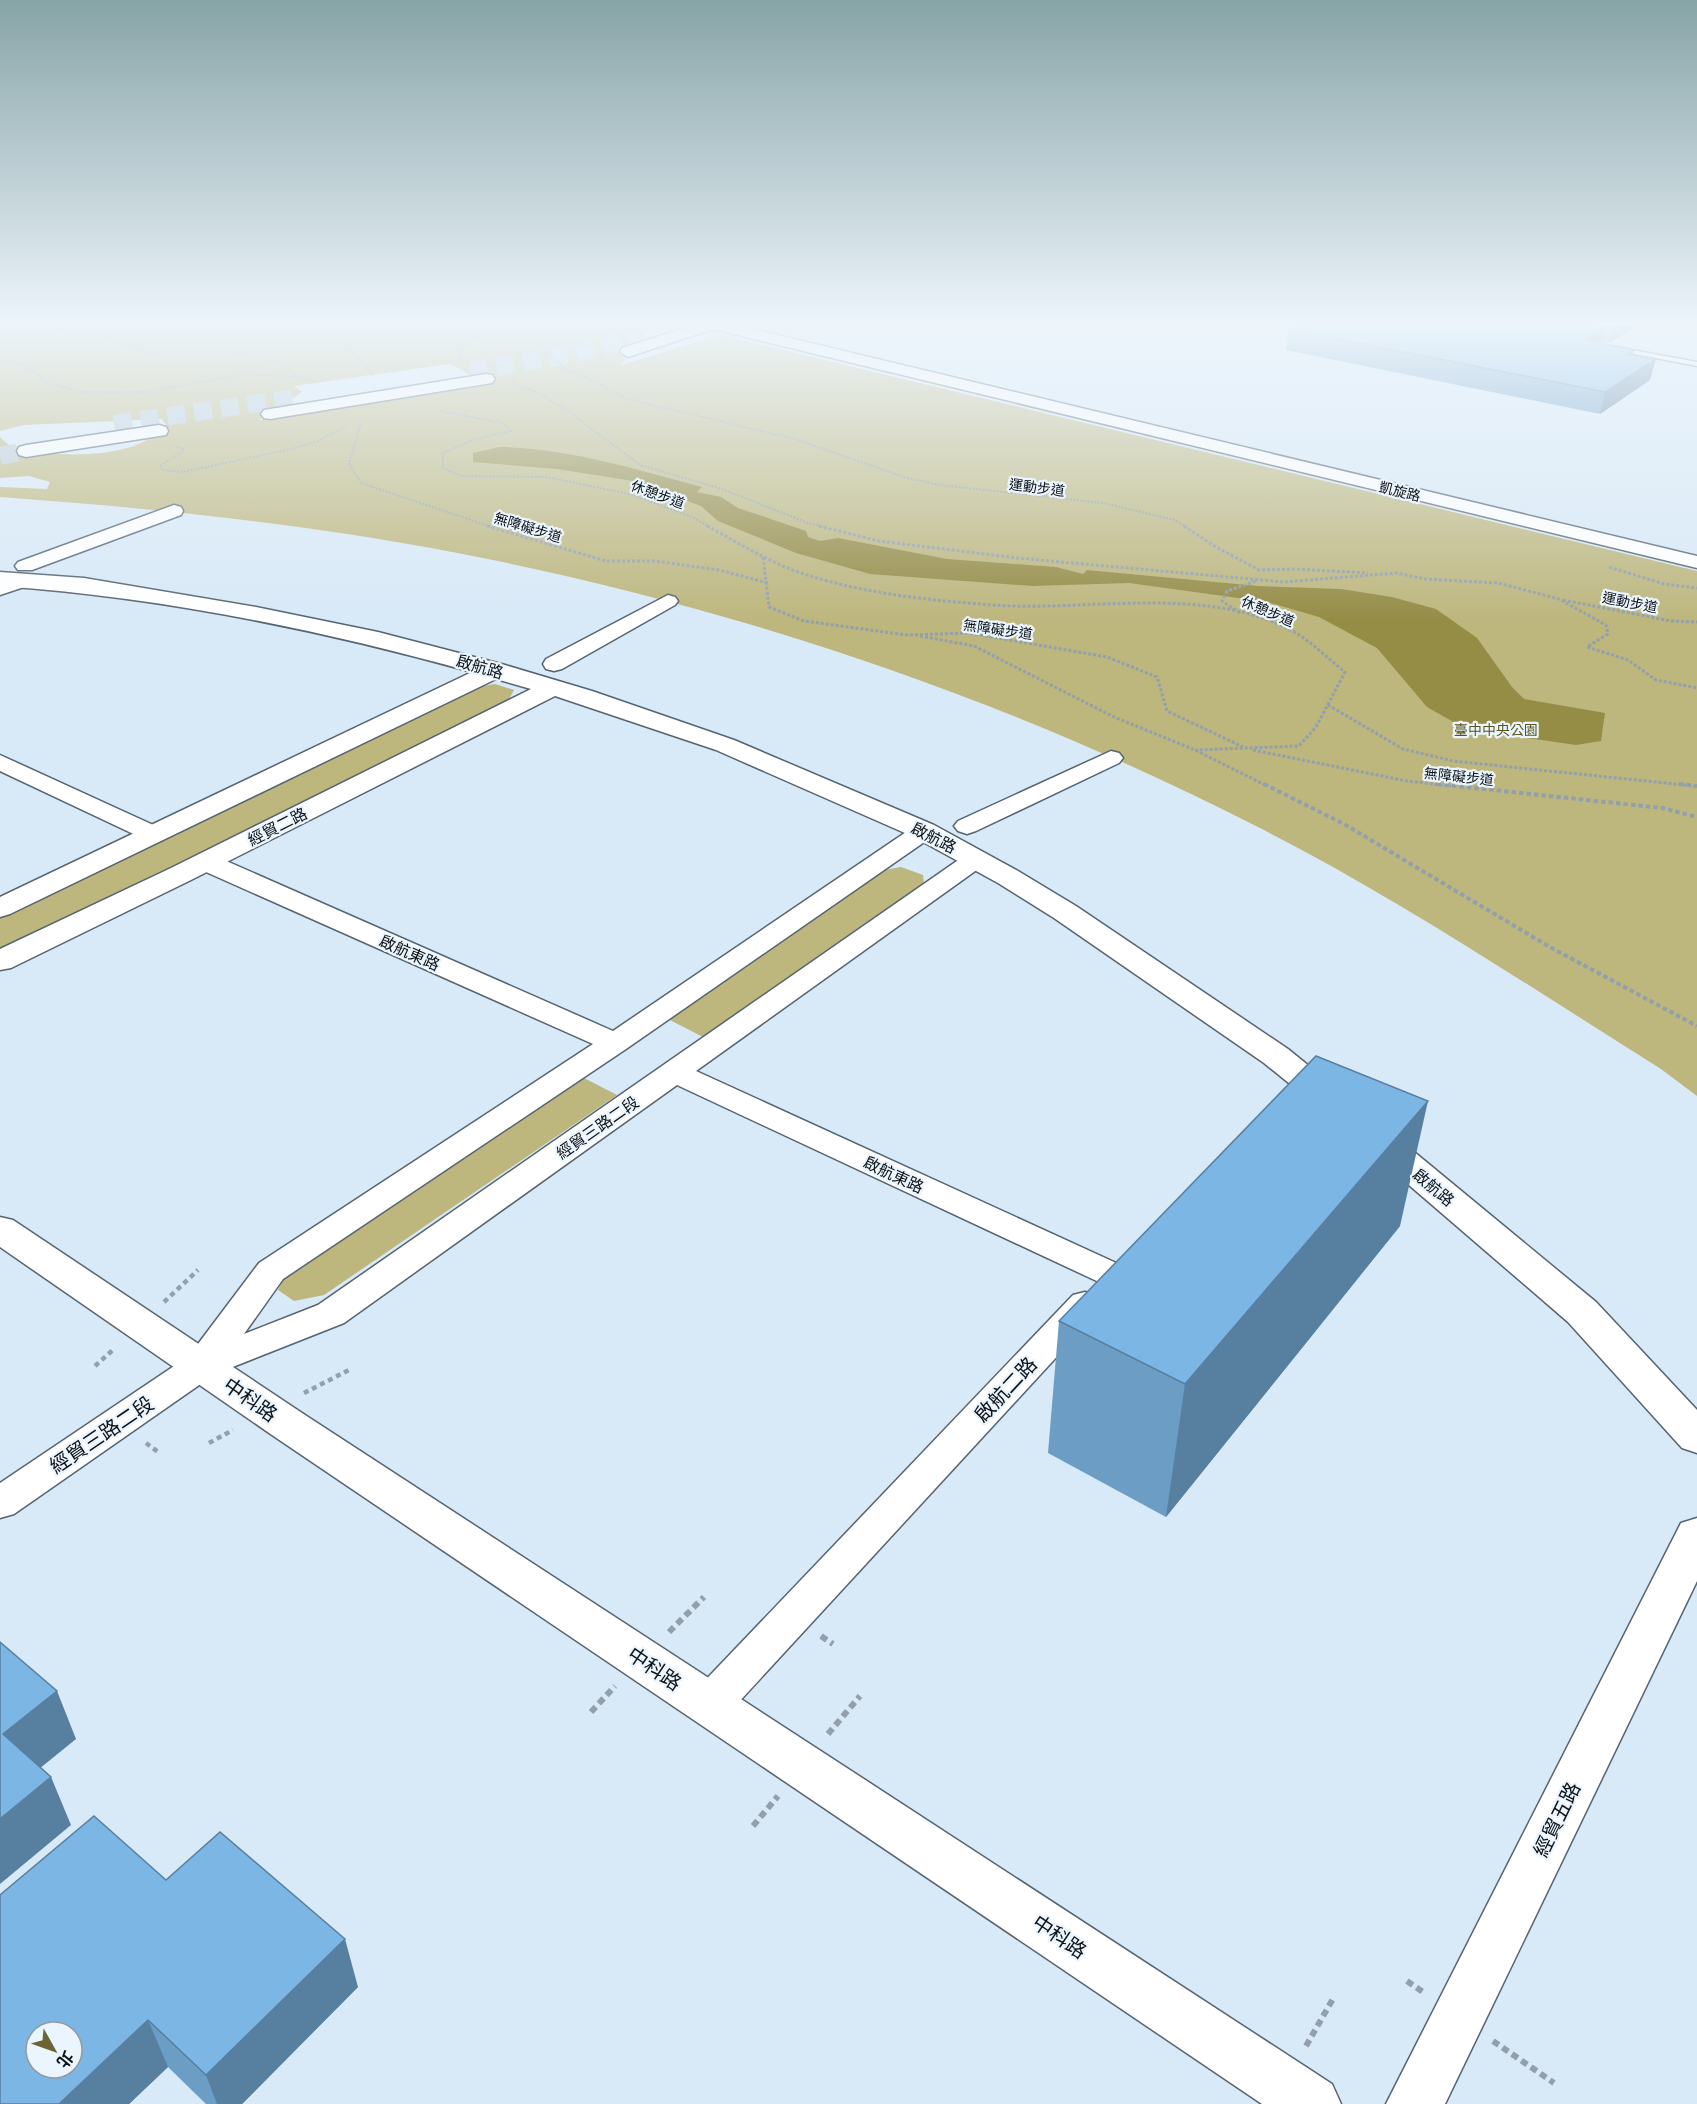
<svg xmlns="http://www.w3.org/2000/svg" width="1697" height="2104" viewBox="0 0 1697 2104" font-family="Commissioner,'Noto Sans TC',sans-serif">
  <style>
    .green { fill: #bdb67d; fill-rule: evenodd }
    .water { fill: #958c46 }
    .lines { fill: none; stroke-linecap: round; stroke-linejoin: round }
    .secondary-tunnel { stroke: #bac9d5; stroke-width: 18; stroke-dasharray: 18 9; stroke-linecap: butt }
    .lane-casing { stroke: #556470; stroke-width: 3 }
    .street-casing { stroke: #556470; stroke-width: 3 }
    .secondary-casing { stroke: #556470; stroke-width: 3 }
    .path-far4 { stroke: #93a0ab; stroke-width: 2; stroke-dasharray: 2 1.5; stroke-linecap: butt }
    .path-far3 { stroke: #93a0ab; stroke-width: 3; stroke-dasharray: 3 2; stroke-linecap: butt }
    .path-far2 { stroke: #93a0ab; stroke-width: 4; stroke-dasharray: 4.5 3; stroke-linecap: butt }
    .path-far1 { stroke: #93a0ab; stroke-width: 4.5; stroke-dasharray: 5 4; stroke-linecap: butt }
    .path { stroke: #93a0ab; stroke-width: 6; stroke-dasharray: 7 4.5; stroke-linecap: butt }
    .lane { fill: #fff; fill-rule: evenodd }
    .street { fill: #fff; fill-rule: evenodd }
    .secondary { fill: #fff; fill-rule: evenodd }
    .wall { fill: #6b9dc5 }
    .shaded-wall { fill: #577fa0 }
    .building { fill: #7cb6e5; stroke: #577fa0; stroke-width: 1.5; fill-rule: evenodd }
    .labels { text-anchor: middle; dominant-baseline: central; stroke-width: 4.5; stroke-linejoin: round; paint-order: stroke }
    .far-street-label { font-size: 14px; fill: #0d1217; stroke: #ebf5fe }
    .far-park-label { font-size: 14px; fill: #5b541f; stroke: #ebf5fe }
    .street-label { font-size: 16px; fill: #0d1217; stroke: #ebf5fe }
    .near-street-label { font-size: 20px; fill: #0d1217; stroke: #ebf5fe }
  </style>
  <rect width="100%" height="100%" fill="#d8e9f7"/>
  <g class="green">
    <path d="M0,326H653L635,343L621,365L721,335L1697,571V1096L1661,1069C1527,985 1395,896 1254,825C1013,702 753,613 488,559C327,526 164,509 0,497V487L47,489L50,482L29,476L0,478V437C3,440 7,444 11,446C16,449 23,449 29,450C68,458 139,458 166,425L162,419L23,425L0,431ZM450,364L490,385L259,420L302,392L294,386Z"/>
    <polygon points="495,684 514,690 508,701 206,851 0,949 0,917 473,688"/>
    <polygon points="901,867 923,875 924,885 703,1037 666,1018 884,870"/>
    <polygon points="582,1077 617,1095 324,1295 294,1301 278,1290 284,1278"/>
  </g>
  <path class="water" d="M499,447C568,448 635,469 702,487L697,492L721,497L738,508L806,531L808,537L820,541L838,538L947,559L1056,567L1083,574L1087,570L1258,586L1341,589L1392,597L1436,609L1477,638L1512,687L1524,699L1605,713L1601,741L1576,745L1466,729L1427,707L1377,648L1319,617L1267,602L1129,583L1033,586L870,574L796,553L718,521L701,506L633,481L557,469L473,462V453Z"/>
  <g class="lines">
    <g class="secondary-tunnel">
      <polyline points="470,371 580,353 638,337"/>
      <polyline points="114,424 295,398"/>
      <polyline points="0,456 26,451"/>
    </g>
    <defs>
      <polygon id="lane" points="1611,346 1697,362 1697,366 1614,350 1610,348"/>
      <g id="street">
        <polygon points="174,505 181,507 183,511 181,515 32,570 18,570 15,566 18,562"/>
        <polygon points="23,575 30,577 33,581 30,585 0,595 0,582"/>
        <polygon points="668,595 675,597 678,601 675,605 562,669 554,671 546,669 543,664 546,659"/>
        <polygon points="1111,751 1119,753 1123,758 1119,763 976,831 967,834 958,831 954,826 958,821"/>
        <polygon points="0,755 162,829 166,834 162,839 153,842 144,839 0,771"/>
        <polygon points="924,823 933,826 937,831 933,836 626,1049 283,1279 244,1334 318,1305 967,854 976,851 985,854 989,859 985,864 696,1071 1125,1267 1130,1275 1125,1283 1113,1287 1101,1283 677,1085 344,1323 215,1374 14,1514 0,1518 0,1483 189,1356 259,1263 593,1044 197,868 193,862 197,856 206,854 215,856 613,1031 915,826"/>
        <polygon points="1085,1292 1097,1295 1103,1304 1097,1313 725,1717 710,1723 695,1717 688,1704 695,1691 1073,1295"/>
      </g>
      <g id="secondary">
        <polygon points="691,326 740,326 1697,556 1697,568 713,329 628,357 620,352 622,348"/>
        <polygon points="486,374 492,375 495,379 492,383 270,419 264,418 261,414 264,410 270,409"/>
        <polygon points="159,425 166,427 168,431 166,435 26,457 19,455 17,451 19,447 26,445"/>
        <path d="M0,572L84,578L256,607L378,632L505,665L592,691L734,740L934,825L1018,871L1076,906L1288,1049L1346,1096L1351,1103L1346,1110L1334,1113L1322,1110L1264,1063L1054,918L998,883L914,837L716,750L555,696L191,880L11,968L0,970V949L171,868L531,689L496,679L10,914L0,917V897L472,672C318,629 160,597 0,586Z"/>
        <polygon points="1378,1129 1390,1132 1596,1302 1697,1410 1697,1453 1682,1448 1568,1322 1366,1148 1360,1140 1366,1132"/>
        <polygon points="0,1217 13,1220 302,1413 1332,2084 1341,2104 1262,2104 272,1435 0,1247"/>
        <polygon points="1697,1518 1697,1581 1445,2104 1386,2104 1681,1523"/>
      </g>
    </defs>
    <use href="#lane" class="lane-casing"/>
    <use href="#street" class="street-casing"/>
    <use href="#secondary" class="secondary-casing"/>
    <g class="path-far4">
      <polyline points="563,326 552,344 550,355 568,371 596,382 627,399 795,439 904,477 940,485 1103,503 1175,520 1186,527"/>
      <polyline points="0,327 93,332 151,354 177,358 247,355 279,362 296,376"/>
      <polyline points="0,360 28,366 47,382 80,392 145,392 245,374 297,377 319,382"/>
      <polyline points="461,361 460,348 492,326"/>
      <polyline points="373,375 351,350 353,339 383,326"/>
      <polyline points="509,381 542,395 568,411 640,465 722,489 808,523 825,527"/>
      <polyline points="440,411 503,423 511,431 473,440 443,453 443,468 461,476 546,477 629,494 690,516 710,527"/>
      <polyline points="361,423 349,463 361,483 492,527"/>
      <polyline points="176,447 183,448 182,452 161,465 162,470 183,472 291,449 318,441 346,426"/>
    </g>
    <g class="path-far3">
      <polyline points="487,526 606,561 655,561 719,570 768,583"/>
      <path d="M707,526C739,543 770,563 804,574C865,594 929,600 992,605C1087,612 1198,585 1287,628C1308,638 1327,658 1345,672L1316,727L1299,746L1195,750"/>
      <polyline points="819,526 879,541 1017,558 1284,582 1396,573 1426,579 1498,583 1559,599 1606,625 1608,634 1587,647 1628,660 1656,680 1697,688"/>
      <polyline points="1184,526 1216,547 1259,570 1295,569 1368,573"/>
      <polyline points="763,557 769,607 804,621 907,635 969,633 1107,657 1157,677 1167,711 1243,747"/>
      <polyline points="1609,567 1664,584 1697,588"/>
      <polyline points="1563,600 1671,621 1697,622"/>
      <polyline points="1240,613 1222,601 1227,591 1256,581"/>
      <polyline points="920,636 974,646 1114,717 1195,750 1267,786"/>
      <polyline points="1328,705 1403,749 1453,761 1694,786"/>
      <polyline points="1253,750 1407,781 1451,786"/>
    </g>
    <g class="path-far2">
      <polyline points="1264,784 1344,824 1548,946 1697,1026"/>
      <polyline points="1437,784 1662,808 1697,817"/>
      <polyline points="1679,784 1697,786"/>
    </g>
    <g class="path-far1">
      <polyline points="164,1302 198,1270"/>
      <polyline points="95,1366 115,1348"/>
      <polyline points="304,1393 349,1370"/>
      <polyline points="146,1443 158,1452"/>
      <polyline points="209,1443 233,1430"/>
    </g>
    <g class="path">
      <polyline points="669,1632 704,1597"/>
      <polyline points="821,1636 833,1644"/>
      <polyline points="591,1712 615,1686"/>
      <polyline points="828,1734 860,1696"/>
      <polyline points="753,1826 778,1796"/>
      <polyline points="1407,1981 1423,1992"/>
      <polyline points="1493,2041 1554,2083"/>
      <polyline points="1306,2046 1334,1997"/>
    </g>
    <use href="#lane" class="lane"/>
    <use href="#street" class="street"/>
    <use href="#secondary" class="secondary"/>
  </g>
  <g class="wall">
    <polygon points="1295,326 1637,326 1609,343 1601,342 1600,343 1634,350 1633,355 1650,380 1600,414 1286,350 1289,329"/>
    <polygon points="1400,1226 1166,1517 1048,1453 1059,1321"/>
    <polygon points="166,1880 358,1987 242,2104 206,2104 168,2067 129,2104 0,2104"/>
  </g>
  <g class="shaded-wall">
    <polygon points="1612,326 1637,326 1609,343"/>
    <polygon points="1604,328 1599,349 1585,340"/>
    <polygon points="1656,359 1650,380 1600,414 1605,392"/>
    <polygon points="1428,1101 1400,1226 1166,1517 1185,1384"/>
    <polygon points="57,1691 76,1739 23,1782 3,1734"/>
    <polygon points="51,1777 71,1825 0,1884 0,1819"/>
    <polygon points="345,1939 358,1987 242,2104 217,2104 206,2075"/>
    <polygon points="148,2020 168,2067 129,2104 59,2104"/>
  </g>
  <g class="building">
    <polygon points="1295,326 1591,326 1604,328 1585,340 1634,350 1628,354 1656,359 1605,392 1289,329"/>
    <polygon points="1316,1056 1428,1101 1185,1384 1059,1321"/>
    <polygon points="0,1642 57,1691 3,1734 51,1777 0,1819"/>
    <path d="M94,1816L166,1880L220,1832L345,1939L206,2075L148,2020L59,2104H0V1895ZM36,2032H72V2068H36Z"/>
  </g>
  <linearGradient id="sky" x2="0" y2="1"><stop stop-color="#87a4a7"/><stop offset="0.52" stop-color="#edf5fb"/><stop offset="1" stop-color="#edf5fb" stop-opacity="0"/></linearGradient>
  <rect width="1697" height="621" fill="url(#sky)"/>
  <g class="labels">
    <g class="far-street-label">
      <text transform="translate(1037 487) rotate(7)">運動步道</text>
      <text transform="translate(1400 491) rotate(14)">凱旋路</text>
      <text transform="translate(658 494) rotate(20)">休憩步道</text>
      <text transform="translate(528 527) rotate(17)">無障礙步道</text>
      <text transform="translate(1630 602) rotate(11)">運動步道</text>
      <text transform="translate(1268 611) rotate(23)">休憩步道</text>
      <text transform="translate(998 629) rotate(8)">無障礙步道</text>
      <text transform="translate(1459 776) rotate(6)">無障礙步道</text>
    </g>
    <g class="far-park-label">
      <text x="1496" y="729">臺中中央公園</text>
    </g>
    <g class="street-label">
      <text transform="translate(480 666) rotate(16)">啟航路</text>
      <text transform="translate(277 826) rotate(-27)">經貿二路</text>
      <text transform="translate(934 837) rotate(27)">啟航路</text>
      <text transform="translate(410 952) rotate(24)">啟航東路</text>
      <text transform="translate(597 1127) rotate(-35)">經貿三路二段</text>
      <text transform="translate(894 1174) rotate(25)">啟航東路</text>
      <text transform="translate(1434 1187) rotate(40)">啟航路</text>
    </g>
    <g class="near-street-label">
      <text transform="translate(1005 1389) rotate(-47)">啟航二路</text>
      <text transform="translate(251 1399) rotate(35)">中科路</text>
      <text transform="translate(101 1434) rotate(-34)">經貿三路二段</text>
      <text transform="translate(655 1668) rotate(34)">中科路</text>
      <text transform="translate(1556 1819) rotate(-64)">經貿五路</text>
      <text transform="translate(1060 1936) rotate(34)">中科路</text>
    </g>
  </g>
  <g transform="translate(54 2050) rotate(130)"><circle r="28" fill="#ebf5fe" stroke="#929aa2" stroke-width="1.5"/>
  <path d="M0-4.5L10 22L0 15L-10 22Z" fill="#6c6532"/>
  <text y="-9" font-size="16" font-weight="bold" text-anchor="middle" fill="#0d1217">北</text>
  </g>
</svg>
